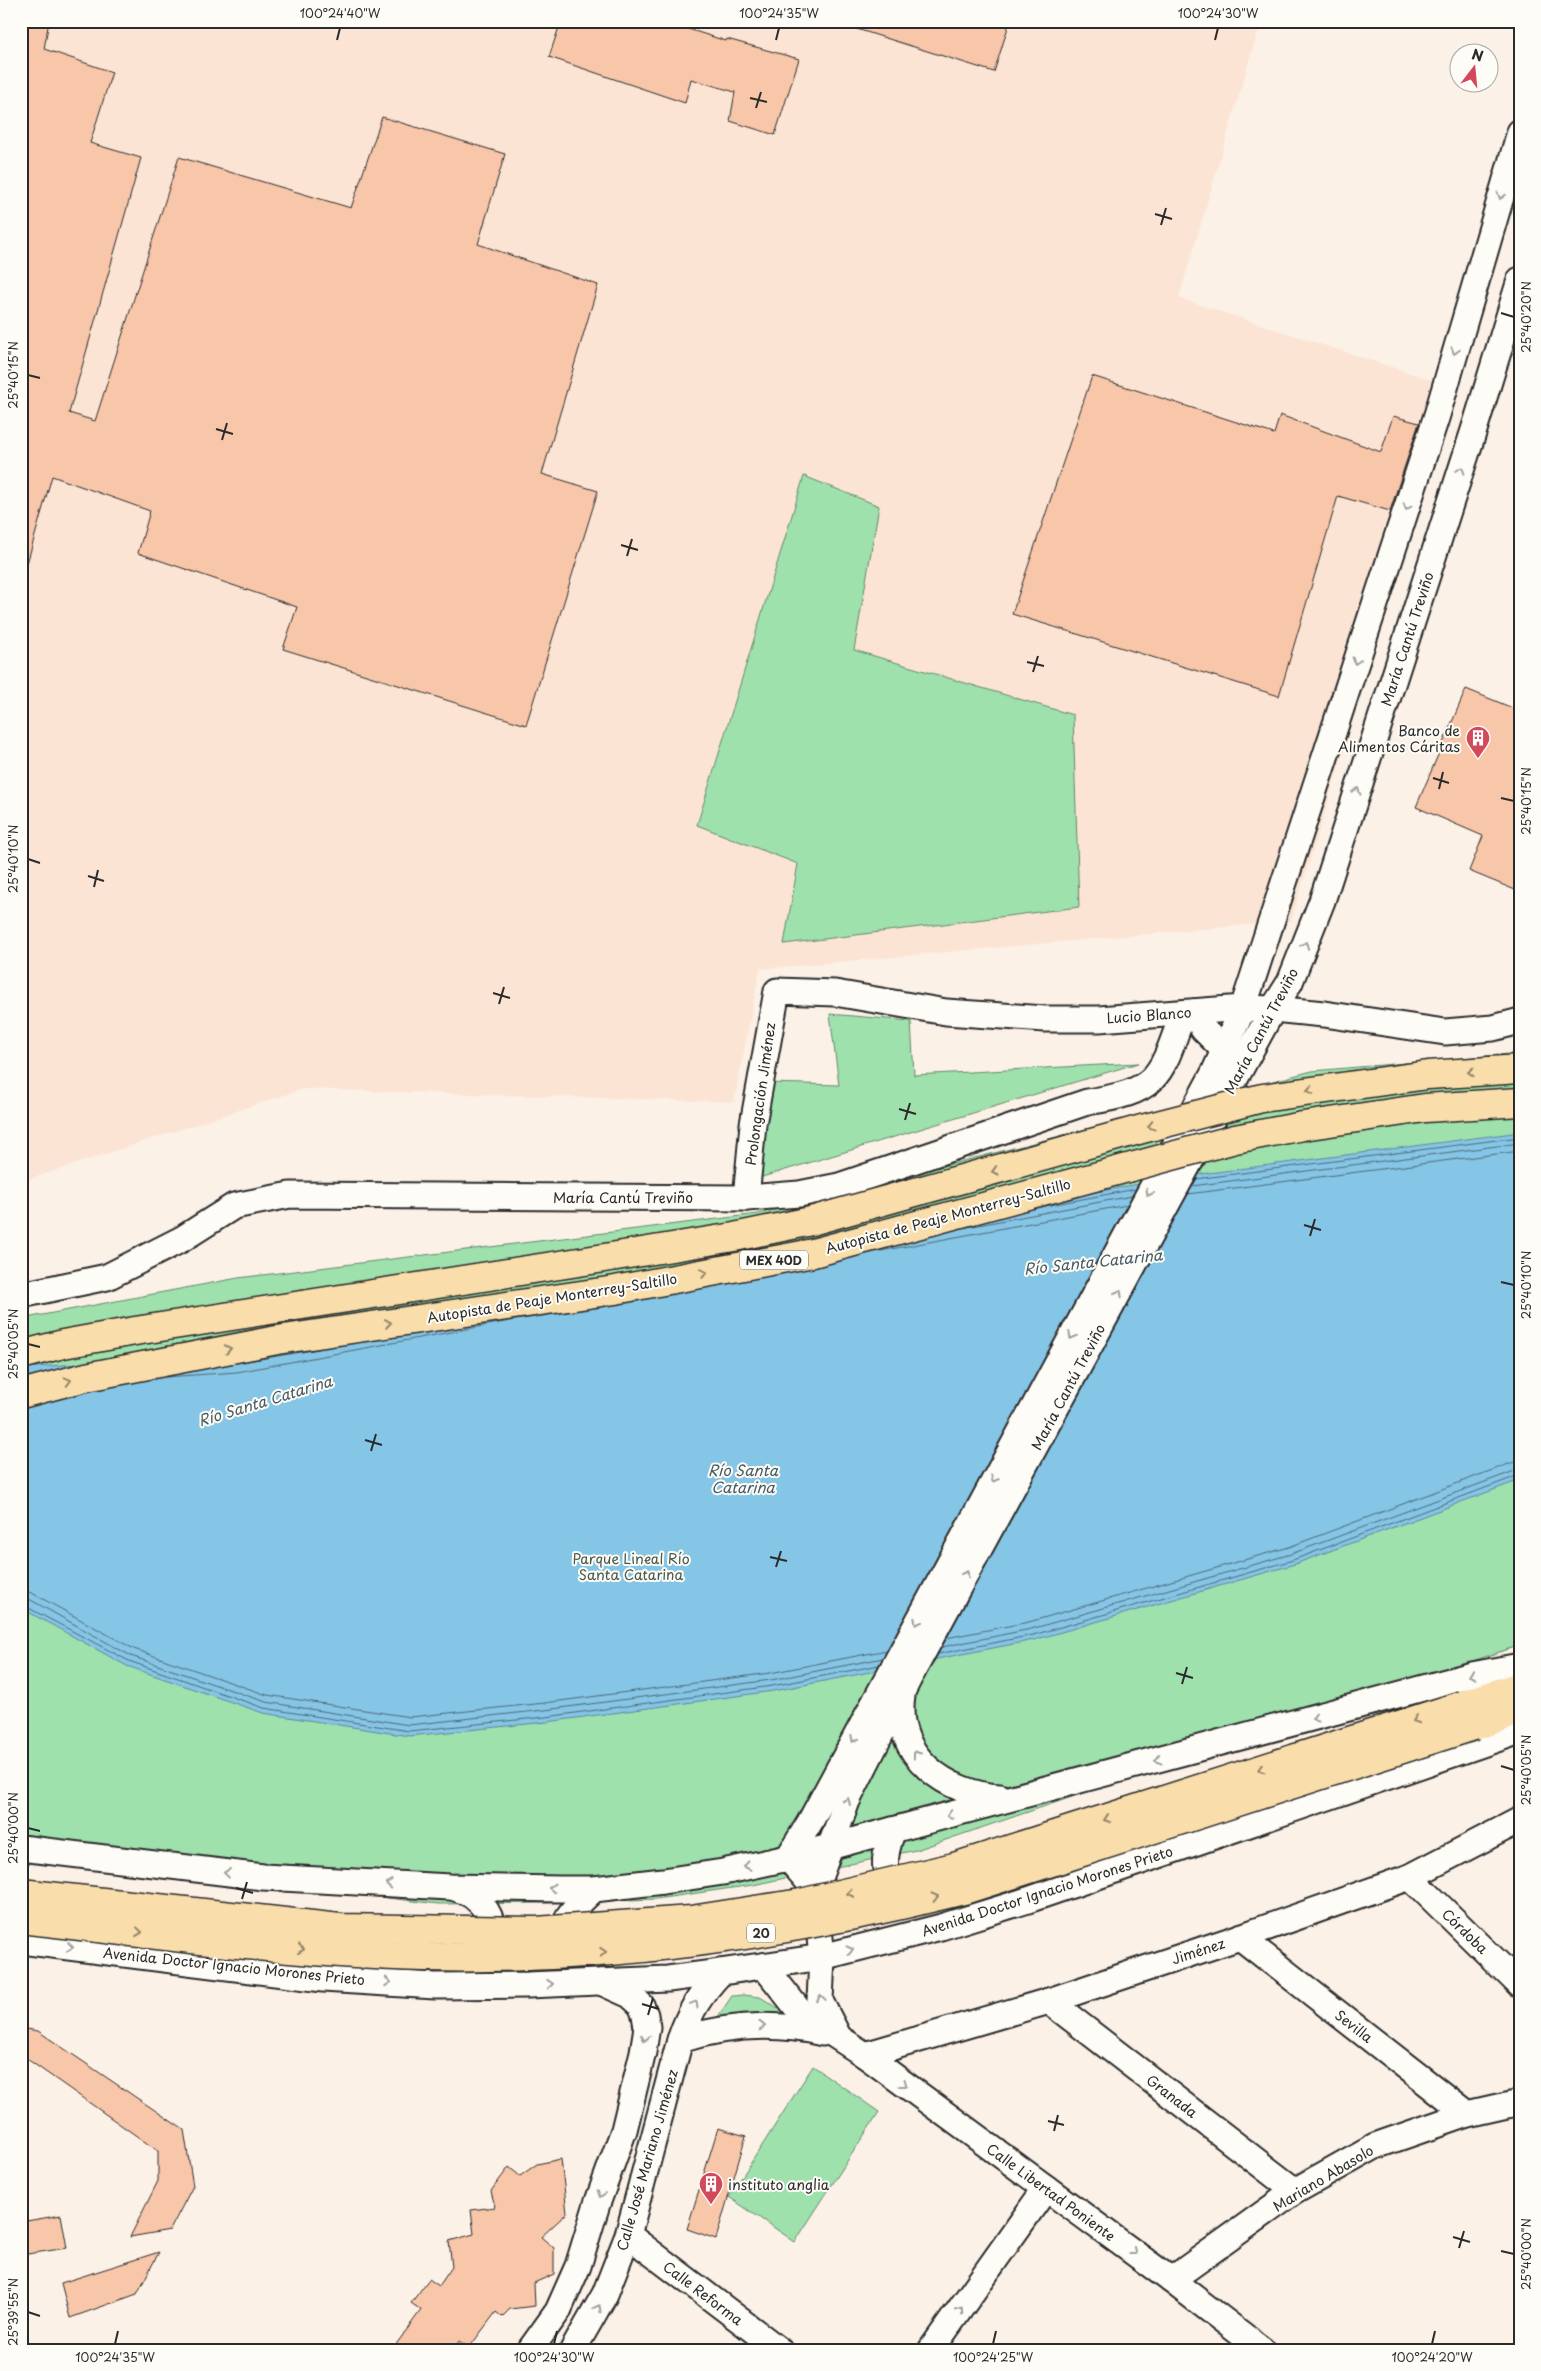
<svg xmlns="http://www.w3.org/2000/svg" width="1541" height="2371" viewBox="0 0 1541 2371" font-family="'Playpen Sans',sans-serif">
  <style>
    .built { fill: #fbe4d4 }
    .green { fill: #9ee1ac; stroke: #64866c }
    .water { fill: #85c5e6; stroke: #61879b }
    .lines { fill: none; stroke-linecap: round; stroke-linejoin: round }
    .shore { stroke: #4f6976; stroke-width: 1 }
    .building { fill: #f8c6a8; stroke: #2b2b2b }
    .minor-casing { stroke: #2b2b2b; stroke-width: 29 }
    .major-casing { stroke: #2b2b2b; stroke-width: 31 }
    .minor { stroke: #fdfcf7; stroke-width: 25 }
    .major { stroke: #f9ddab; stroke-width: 28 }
    .major-bridge-casing { stroke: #2b2b2b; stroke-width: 31; stroke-linecap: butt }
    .highway-bridge-casing { stroke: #2b2b2b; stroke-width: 31; stroke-linecap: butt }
    .major-bridge { stroke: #f9ddab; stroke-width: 28 }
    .highway-bridge { stroke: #f9ddab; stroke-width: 28 }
    .oneway { stroke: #9e9e9b }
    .oneway2 { stroke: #92846b }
    .ticks { fill: none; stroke: #2b2b2b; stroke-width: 2 }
    .labels { text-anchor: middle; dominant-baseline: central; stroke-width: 4; stroke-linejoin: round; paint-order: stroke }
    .shield { fill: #fdfcf7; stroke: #6a6a68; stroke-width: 1 }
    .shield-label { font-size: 12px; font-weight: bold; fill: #2b2b2b }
    .street-label { font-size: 14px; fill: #2b2b2b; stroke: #fdfcf7 }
    .poi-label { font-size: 14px; fill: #2b2b2b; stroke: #fdfcf7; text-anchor: end }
    .park-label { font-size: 14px; fill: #48584b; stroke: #fdfcf7 }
    .water-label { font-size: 15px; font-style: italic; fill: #465963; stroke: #fdfcf7 }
    .neatline { fill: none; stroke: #2b2b2b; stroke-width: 2 }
    .ticks-label { font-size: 12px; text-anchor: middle; fill: #2b2b2b }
  </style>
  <rect width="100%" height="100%" fill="#fcf1e7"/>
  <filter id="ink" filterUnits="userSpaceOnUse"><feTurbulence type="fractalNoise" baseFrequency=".02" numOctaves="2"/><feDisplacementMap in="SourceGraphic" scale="10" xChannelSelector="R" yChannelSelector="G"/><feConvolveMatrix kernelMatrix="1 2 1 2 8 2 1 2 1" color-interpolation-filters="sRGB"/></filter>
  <g filter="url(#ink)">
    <polygon class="built" points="21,21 1261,21 1179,298 1456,388 1291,921 760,969 734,1102 303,1089 21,1182"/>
    <g class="green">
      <polygon points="804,476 879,506 854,650 1073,715 1079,907 784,944 798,864 697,825"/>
      <polygon points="830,1014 911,1021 914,1075 1138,1063 759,1178 769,1083 839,1085"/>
      <polygon points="1520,1053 1520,1645 916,1850 753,1885 656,1899 548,1903 438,1904 21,1854 21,1319 238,1278 758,1214 1312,1071"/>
      <polygon points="743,1995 760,1997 796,2019 716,2025 719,2015 732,1996"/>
      <polygon points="813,2066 879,2112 795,2242 729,2197"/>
    </g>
    <polygon class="water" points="1520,1132 1520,1480 1295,1564 1034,1640 773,1691 547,1722 409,1736 263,1713 127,1666 21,1608 21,1368 234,1353 1171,1178"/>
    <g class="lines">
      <g class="shore">
        <polyline points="1196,1179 1520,1137"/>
        <polyline points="1192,1186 1520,1143"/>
        <polyline points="1188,1194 1520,1151"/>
        <polyline points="1040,1207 1136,1189"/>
        <polyline points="963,1228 1132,1196"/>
        <polyline points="870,1253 1127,1205"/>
        <polyline points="225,1365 319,1349"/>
        <polyline points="166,1377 237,1372 510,1321"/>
        <polyline points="21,1590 32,1593 134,1649 267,1695 410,1717 545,1703 770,1673 887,1650"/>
        <polyline points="21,1598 29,1599 131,1656 266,1702 409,1725 545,1710 771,1680 883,1658"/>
        <polyline points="21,1604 129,1661 264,1708 409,1731 546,1717 772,1686 879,1665"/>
        <polyline points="946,1638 1029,1622 1289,1547 1511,1463 1520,1461"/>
        <polyline points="942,1647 1031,1629 1291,1554 1520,1469"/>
        <polyline points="938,1654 1033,1635 1293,1560 1520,1475"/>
      </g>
    </g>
    <g class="building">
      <polygon points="21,21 49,21 44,49 112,72 90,143 141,158 69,413 95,421 179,157 351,208 382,117 505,154 478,244 598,285 542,474 598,491 526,725 283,649 297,607 138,553 150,511 52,476 26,567 21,566"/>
      <polygon points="561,21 663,21 726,41 727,39 799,59 775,135 730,121 735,92 691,79 685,103 549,57"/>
      <polygon points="844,21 1010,21 994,72 844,25"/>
      <polygon points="1092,376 1274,434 1280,415 1381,452 1393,416 1419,423 1390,511 1338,496 1279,696 1012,614"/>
      <polygon points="1466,689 1520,711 1520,892 1469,871 1483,836 1416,807"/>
      <polygon points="21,2028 38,2031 184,2130 193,2186 170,2230 130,2237 158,2181 158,2151 27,2059 21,2059"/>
      <polygon points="718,2128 746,2136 716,2239 687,2229"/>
      <polygon points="561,2159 567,2213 541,2237 554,2248 554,2274 534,2283 535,2306 510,2309 502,2317 496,2312 469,2348 459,2341 453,2350 392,2350 421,2310 411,2303 429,2279 439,2286 452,2267 449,2241 474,2234 471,2210 495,2207 491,2191 509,2167 520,2176 537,2164"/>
      <polygon points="61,2215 67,2248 21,2255 21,2222"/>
      <polygon points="159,2252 137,2294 70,2318 61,2283"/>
    </g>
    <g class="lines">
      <defs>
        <g id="minor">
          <polyline points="1194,1012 1203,1029 1225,1051"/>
          <polyline points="746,1198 753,1124 777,991 835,993 946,1012 1045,1019 1099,1019 1243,1008 1273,1009 1324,1014 1445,1032 1493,1028 1520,1021"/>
          <path d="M21,1295L107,1277L182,1239L234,1206L290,1195L746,1198L799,1194L839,1186L1087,1102C1159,1091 1160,1078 1183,1013"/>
          <path d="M902,1696C893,1756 947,1794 1000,1797"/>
          <path d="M893,1830C882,1858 882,1875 899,1900"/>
          <polyline points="21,1848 263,1877 450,1887 561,1889 594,1889 663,1881 723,1872 788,1858 1472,1675 1520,1666"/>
          <polyline points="1410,1877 1520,1985"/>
          <path d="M455,1888C480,1894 503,1923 487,1949"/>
          <polyline points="815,1889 788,1858 810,1822 1214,1073 1243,1008 1437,415 1520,132"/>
          <polyline points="1240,1937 1467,2114"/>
          <polyline points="21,1941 323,1979 435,1986 528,1985 668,1979 721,1972 822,1957 941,1927 1028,1900 1520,1731"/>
          <path d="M564,1947C557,1921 577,1905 594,1889"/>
          <polyline points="764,1966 801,2013 865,2055 1171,2280 1262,2350"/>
          <polyline points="1049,2001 1295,2191"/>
          <polyline points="838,2036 820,2001 822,1957 815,1889 847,1801 909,1678 1273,1009 1290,982 1322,901 1475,427 1520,280"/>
          <path d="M680,2040C727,2025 775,2022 823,2033"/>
          <polyline points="865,2055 1049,2001 1240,1937 1410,1877 1520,1820"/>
          <polyline points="628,2235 779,2350"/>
          <polyline points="1171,2280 1295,2191 1375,2146 1467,2114 1520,2102"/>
          <polyline points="530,2350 558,2311 578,2266 597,2204 624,2130 643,2052 647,2027 645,2015 641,2005 630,1995 601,1982"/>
          <path d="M573,2350L605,2294L628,2235L680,2040C690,2010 700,1995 721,1972"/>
          <polyline points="931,2350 1046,2188"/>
        </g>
        <g id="major">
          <polyline points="1462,1705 1520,1686"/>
          <polyline points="1474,1726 1520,1711"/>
        </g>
      </defs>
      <use href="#minor" class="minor-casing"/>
      <use href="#major" class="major-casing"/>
      <use href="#minor" class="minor"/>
      <use href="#major" class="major"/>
      <defs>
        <g id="major-bridge">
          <polyline points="21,1893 340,1928 536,1931 691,1920 801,1903 954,1867 1462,1705"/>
          <path d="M21,1919C155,1934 290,1954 425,1957C610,1961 786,1935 964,1890L1474,1726"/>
        </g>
        <g id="highway-bridge">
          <polyline points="21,1355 63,1344 135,1331 598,1259 734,1237 811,1221 1142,1129 1262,1098 1428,1075 1520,1069"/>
          <polyline points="21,1394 86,1377 277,1340 615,1290 813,1253 1235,1139 1303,1126 1425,1108 1520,1102"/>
        </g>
      </defs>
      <use href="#major-bridge" class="major-bridge-casing"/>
      <use href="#highway-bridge" class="highway-bridge-casing"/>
      <use href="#major-bridge" class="major-bridge"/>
      <use href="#highway-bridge" class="highway-bridge"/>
    </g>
    <defs><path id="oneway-chevron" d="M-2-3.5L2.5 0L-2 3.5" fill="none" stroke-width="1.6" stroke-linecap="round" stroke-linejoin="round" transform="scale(1.25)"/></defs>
    <g class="oneway">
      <use href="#oneway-chevron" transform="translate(1501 196) rotate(106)"/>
      <use href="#oneway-chevron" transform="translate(1455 351) rotate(106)"/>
      <use href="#oneway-chevron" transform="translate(1461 470) rotate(-72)"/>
      <use href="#oneway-chevron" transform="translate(1407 507) rotate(108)"/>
      <use href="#oneway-chevron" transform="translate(1356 661) rotate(108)"/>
      <use href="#oneway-chevron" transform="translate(1357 791) rotate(-72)"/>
      <use href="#oneway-chevron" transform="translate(1305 945) rotate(-69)"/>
      <use href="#oneway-chevron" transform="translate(1149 1193) rotate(119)"/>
      <use href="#oneway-chevron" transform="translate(1119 1293) rotate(-62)"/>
      <use href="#oneway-chevron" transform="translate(1072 1336) rotate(118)"/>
      <use href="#oneway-chevron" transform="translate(994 1479) rotate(118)"/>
      <use href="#oneway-chevron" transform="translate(966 1574) rotate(-61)"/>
      <use href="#oneway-chevron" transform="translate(917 1622) rotate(118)"/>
      <use href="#oneway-chevron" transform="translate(1472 1675) rotate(167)"/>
      <use href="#oneway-chevron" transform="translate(1315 1718) rotate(165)"/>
      <use href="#oneway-chevron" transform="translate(854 1739) rotate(118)"/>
      <use href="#oneway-chevron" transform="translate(916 1754) rotate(-125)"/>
      <use href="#oneway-chevron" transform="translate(1158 1760) rotate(165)"/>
      <use href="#oneway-chevron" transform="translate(847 1801) rotate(-66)"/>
      <use href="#oneway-chevron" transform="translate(950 1815) rotate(165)"/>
      <use href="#oneway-chevron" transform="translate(747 1866) rotate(168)"/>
      <use href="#oneway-chevron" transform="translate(227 1873) rotate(-173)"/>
      <use href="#oneway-chevron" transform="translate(389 1884) rotate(-177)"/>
      <use href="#oneway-chevron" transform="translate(552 1888) rotate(-179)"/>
      <use href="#oneway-chevron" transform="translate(70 1947) rotate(7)"/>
      <use href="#oneway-chevron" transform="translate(850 1950) rotate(-14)"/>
      <use href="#oneway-chevron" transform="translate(388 1982) rotate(4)"/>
      <use href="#oneway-chevron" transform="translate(550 1984) rotate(-4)"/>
      <use href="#oneway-chevron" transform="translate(821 1998) rotate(-98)"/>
      <use href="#oneway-chevron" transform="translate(695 2004) rotate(-59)"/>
      <use href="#oneway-chevron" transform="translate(762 2026) rotate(-1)"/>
      <use href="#oneway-chevron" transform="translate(645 2038) rotate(99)"/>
      <use href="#oneway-chevron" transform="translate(904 2084) rotate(36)"/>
      <use href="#oneway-chevron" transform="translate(601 2194) rotate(110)"/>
      <use href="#oneway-chevron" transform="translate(1134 2252) rotate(36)"/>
      <use href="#oneway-chevron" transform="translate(598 2308) rotate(-61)"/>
      <use href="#oneway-chevron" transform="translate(960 2310) rotate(-55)"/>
    </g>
    <g class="oneway2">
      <use href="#oneway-chevron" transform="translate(1471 1072) rotate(177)"/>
      <use href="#oneway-chevron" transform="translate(1310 1090) rotate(171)"/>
      <use href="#oneway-chevron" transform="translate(1151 1126) rotate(165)"/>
      <use href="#oneway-chevron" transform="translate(995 1171) rotate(164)"/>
      <use href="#oneway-chevron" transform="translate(704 1273) rotate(-11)"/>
      <use href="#oneway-chevron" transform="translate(388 1323) rotate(-8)"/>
      <use href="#oneway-chevron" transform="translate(228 1349) rotate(-11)"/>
      <use href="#oneway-chevron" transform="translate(68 1381) rotate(-15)"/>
      <use href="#oneway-chevron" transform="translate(1416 1720) rotate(162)"/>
      <use href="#oneway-chevron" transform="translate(1261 1769) rotate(162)"/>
      <use href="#oneway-chevron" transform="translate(1107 1819) rotate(162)"/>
      <use href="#oneway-chevron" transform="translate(850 1893) rotate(168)"/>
      <use href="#oneway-chevron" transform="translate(935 1897) rotate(-14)"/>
      <use href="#oneway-chevron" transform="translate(139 1932) rotate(6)"/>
      <use href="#oneway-chevron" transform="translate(301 1949) rotate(6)"/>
      <use href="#oneway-chevron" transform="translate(603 1952) rotate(-4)"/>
    </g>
  </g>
  <path class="ticks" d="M337,40L340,28M776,40L779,28M1215,40L1218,28M750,98L767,102M756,108L761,92M1155,214L1172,219M1161,225L1166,208M1501,313L1514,317M28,375L40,378M216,429L233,434M222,440L227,423M621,545L638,550M627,556L632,539M1027,662L1044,666M1033,672L1038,656M1433,778L1449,783M1439,789L1443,772M1501,798L1514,801M28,859L40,863M88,876L104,881M94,887L98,870M493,993L510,998M499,1004L504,987M899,1109L916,1114M905,1120L910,1103M1304,1225L1321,1230M1310,1236L1315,1219M1501,1282L1514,1285M28,1344L40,1347M365,1440L382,1445M371,1451L376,1434M770,1557L787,1561M776,1567L781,1551M1176,1673L1193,1678M1182,1684L1187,1667M1501,1766L1514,1770M28,1828L40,1831M236,1888L253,1893M242,1899L247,1882M642,2004L659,2009M648,2015L653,1998M1048,2121L1064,2125M1054,2131L1058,2115M1453,2237L1470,2242M1459,2248L1464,2231M1501,2251L1514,2254M28,2312L40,2316M115,2344L118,2331M554,2344L557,2331M993,2344L996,2331M1432,2344L1435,2331"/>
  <defs>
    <symbol id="building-pin" viewBox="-11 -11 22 30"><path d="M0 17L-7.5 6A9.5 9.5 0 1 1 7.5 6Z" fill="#d1495b" stroke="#fdfcf7"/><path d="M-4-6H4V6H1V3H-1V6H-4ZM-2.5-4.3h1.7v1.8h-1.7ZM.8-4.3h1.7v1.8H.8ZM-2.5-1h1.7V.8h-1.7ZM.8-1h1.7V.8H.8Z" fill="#fff"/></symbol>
  </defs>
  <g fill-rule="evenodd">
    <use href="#building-pin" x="1464" y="724" width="28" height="38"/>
    <use href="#building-pin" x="697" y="2170" width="28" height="38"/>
  </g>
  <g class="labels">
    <g class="shield">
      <rect x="740" y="1250.5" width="68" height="19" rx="4"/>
      <rect x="747" y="1923.5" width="28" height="19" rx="4"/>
    </g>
    <g class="shield-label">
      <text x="774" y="1260">MEX 40D</text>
      <text x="761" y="1933">20</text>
    </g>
    <g class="street-label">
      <text transform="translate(1407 639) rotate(-72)">María Cantú Treviño</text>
      <text transform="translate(1149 1015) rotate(-4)">Lucio Blanco</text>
      <text transform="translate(1261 1031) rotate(-62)">María Cantú Treviño</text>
      <text transform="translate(760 1094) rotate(-82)">Prolongación Jiménez</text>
      <text x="623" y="1197">María Cantú Treviño</text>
      <text transform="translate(948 1216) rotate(-15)">Autopista de Peaje Monterrey-Saltillo</text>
      <text transform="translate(552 1298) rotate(-9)">Autopista de Peaje Monterrey-Saltillo</text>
      <text transform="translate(1068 1387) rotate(-62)">María Cantú Treviño</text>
      <text transform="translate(1047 1891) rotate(-18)">Avenida Doctor Ignacio Morones Prieto</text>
      <text transform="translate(1465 1931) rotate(44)">Córdoba</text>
      <text transform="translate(1198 1951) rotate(-18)">Jiménez</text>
      <text transform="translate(234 1966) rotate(6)">Avenida Doctor Ignacio Morones Prieto</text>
      <text transform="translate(1354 2026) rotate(38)">Sevilla</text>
      <text transform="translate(1172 2096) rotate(38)">Granada</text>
      <text transform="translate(647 2160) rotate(-74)">Calle José Mariano Jiménez</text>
      <text transform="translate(1323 2178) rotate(-31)">Mariano Abasolo</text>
      <text transform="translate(1051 2192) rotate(36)">Calle Libertad Poniente</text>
      <text transform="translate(703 2293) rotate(37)">Calle Reforma</text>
    </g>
    <g class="poi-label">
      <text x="1460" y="730">Banco de<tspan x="1460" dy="16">Alimentos Cáritas</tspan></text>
      <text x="728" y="2184" text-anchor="start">instituto anglia</text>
    </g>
    <g class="park-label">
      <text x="631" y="1558">Parque Lineal Río<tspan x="631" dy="16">Santa Catarina</tspan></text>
    </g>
    <g class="water-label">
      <text transform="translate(1093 1261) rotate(-6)">Río Santa Catarina</text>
      <text transform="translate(265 1400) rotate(-17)">Río Santa Catarina</text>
      <text x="743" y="1469">Río Santa<tspan x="743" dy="17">Catarina</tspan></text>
    </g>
  </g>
  <rect width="1541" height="2371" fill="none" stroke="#fdfcf7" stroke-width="55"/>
  <g transform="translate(1474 68) rotate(16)"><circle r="24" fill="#fdfcf7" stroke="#a9a8a5"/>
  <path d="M0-4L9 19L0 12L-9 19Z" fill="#d1495b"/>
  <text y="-8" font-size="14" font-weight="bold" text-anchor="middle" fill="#2b2b2b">N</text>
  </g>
  <rect x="28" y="28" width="1486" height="2316" class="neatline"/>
  <g class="ticks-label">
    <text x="340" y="18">100°24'40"W</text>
    <text x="779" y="18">100°24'35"W</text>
    <text x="1218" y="18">100°24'30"W</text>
    <text transform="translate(1527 317) rotate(-90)" y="4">25°40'20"N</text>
    <text transform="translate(14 375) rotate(-90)" y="4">25°40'15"N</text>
    <text transform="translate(1527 801) rotate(-90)" y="4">25°40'15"N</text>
    <text transform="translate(14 859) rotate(-90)" y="4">25°40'10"N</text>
    <text transform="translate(1527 1285) rotate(-90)" y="4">25°40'10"N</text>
    <text transform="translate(14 1344) rotate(-90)" y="4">25°40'05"N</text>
    <text transform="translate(1527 1770) rotate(-90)" y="4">25°40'05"N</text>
    <text transform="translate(14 1828) rotate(-90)" y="4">25°40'00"N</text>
    <text transform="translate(1527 2254) rotate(-90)" y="4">25°40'00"N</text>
    <text transform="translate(14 2312) rotate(-90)" y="4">25°39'55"N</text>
    <text x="115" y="2362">100°24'35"W</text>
    <text x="554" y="2362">100°24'30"W</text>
    <text x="993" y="2362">100°24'25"W</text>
    <text x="1432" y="2362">100°24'20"W</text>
  </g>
</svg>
